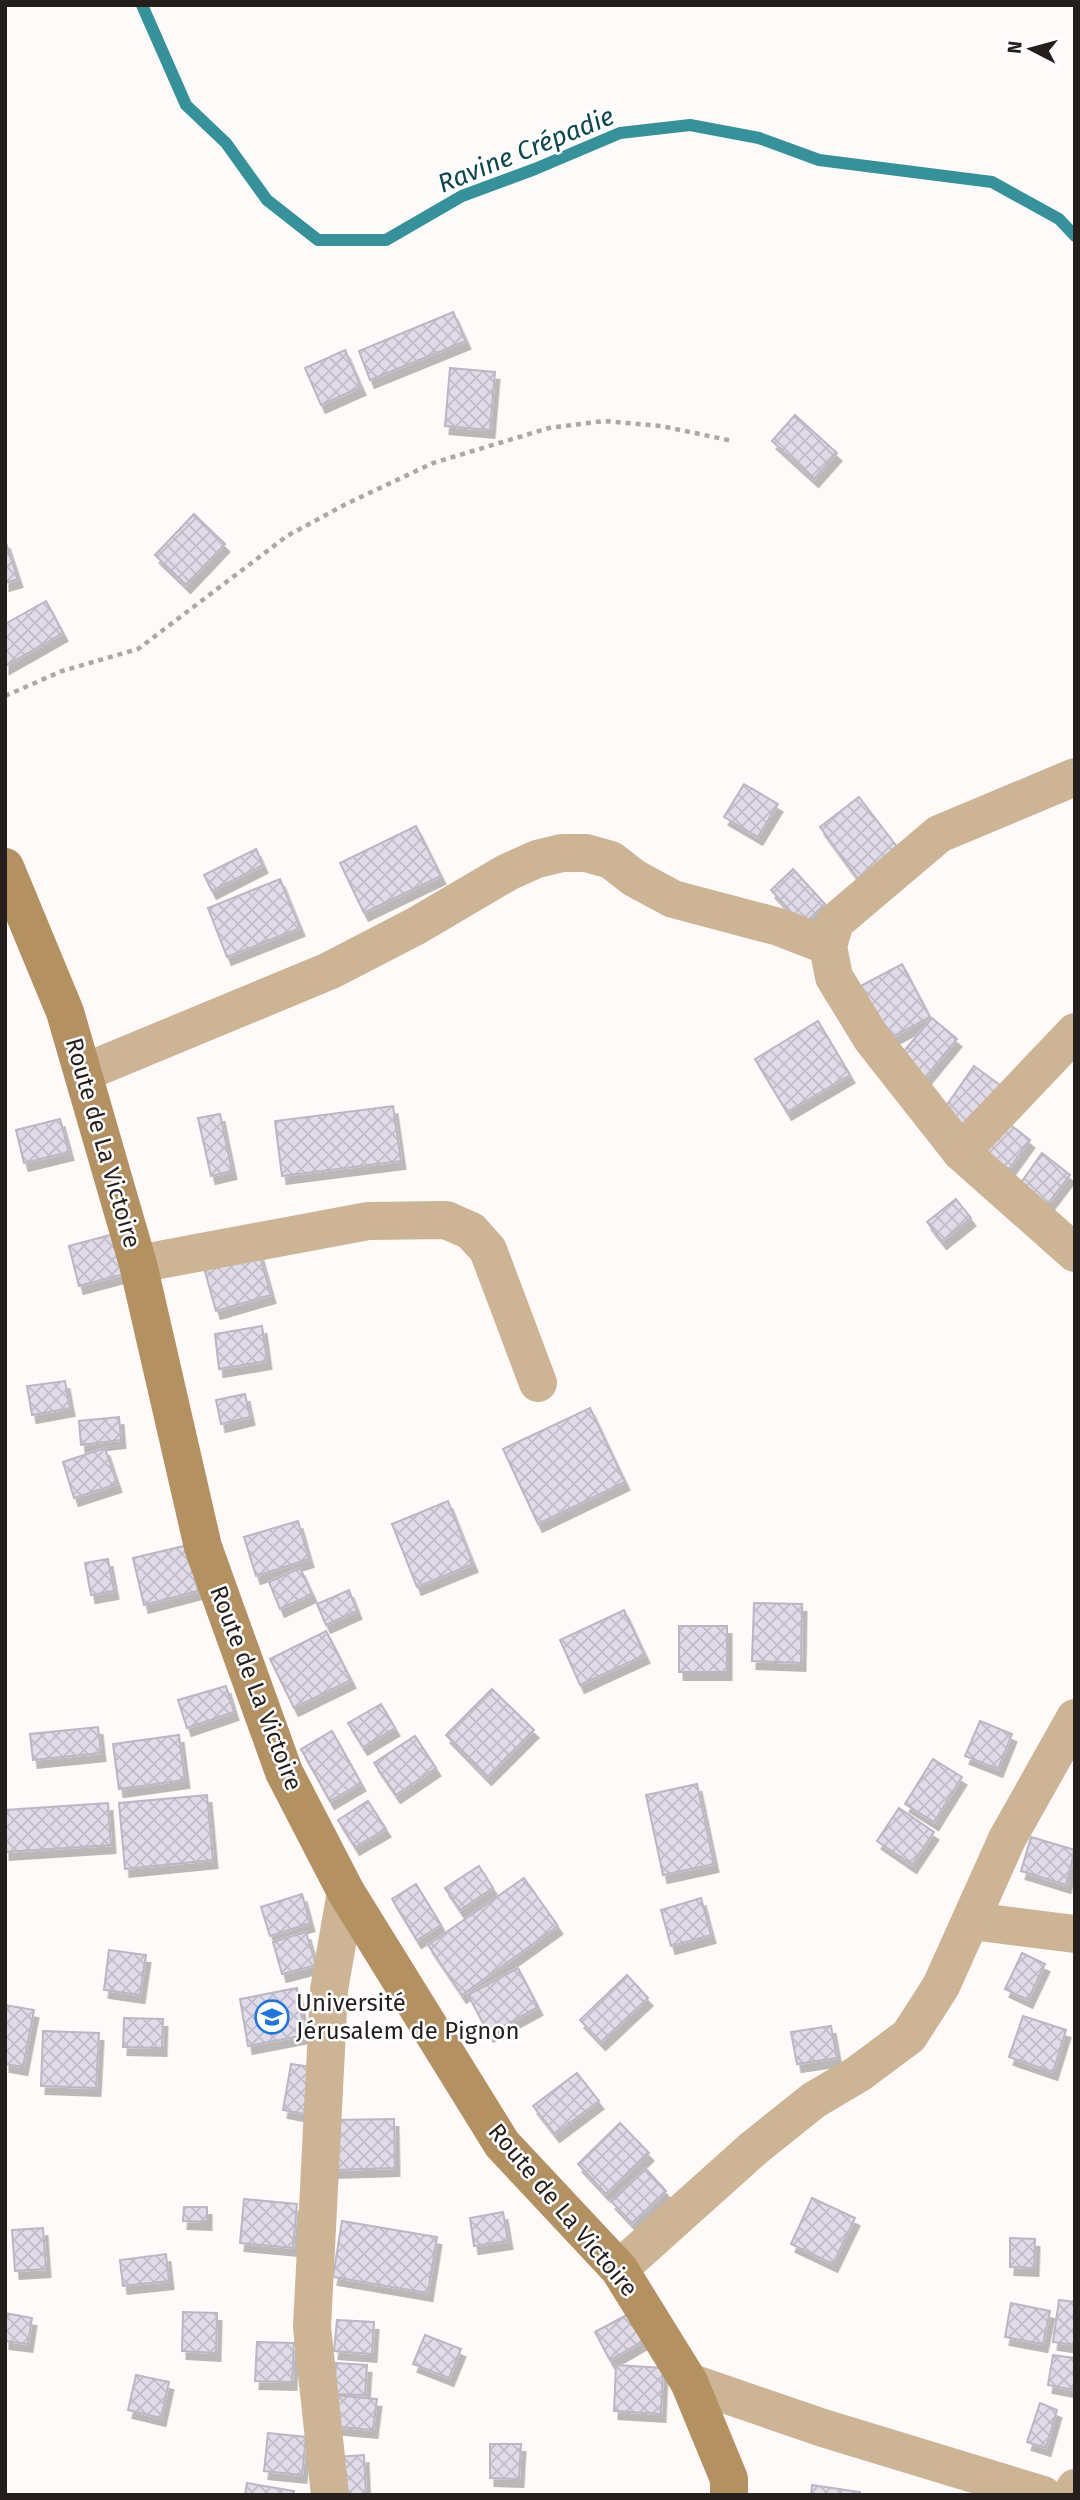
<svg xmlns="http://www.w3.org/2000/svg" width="1080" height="2500" viewBox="0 0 1080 2500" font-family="'Fira Sans',sans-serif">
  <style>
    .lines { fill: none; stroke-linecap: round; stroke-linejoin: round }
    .stream { stroke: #35929a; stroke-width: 12 }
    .building { fill: url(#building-cross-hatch); stroke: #bbb6c3; stroke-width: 2; filter: url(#shadow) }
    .path { stroke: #aca8a7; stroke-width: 4.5; stroke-dasharray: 5 5; stroke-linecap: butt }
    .street { stroke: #ccb495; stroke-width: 38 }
    .secondary { stroke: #b49161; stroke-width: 38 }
    .labels { text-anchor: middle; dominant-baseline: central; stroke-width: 5; stroke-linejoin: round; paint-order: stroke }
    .street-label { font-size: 24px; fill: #241f1d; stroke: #fff }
    .poi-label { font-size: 24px; fill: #241f1d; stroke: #fff; text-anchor: start }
    .water-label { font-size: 26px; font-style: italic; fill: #0b474c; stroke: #fff }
  </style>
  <defs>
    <pattern id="building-cross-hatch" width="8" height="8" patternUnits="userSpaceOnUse" patternTransform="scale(1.75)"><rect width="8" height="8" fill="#e0dbe8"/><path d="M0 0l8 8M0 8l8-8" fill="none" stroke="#c0bcc7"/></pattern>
    <filter id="shadow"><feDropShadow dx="4.5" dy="8" stdDeviation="0" flood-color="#0004"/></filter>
  </defs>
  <rect width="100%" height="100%" fill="#fdfaf9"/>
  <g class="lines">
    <polyline class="stream" points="142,5 186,105 226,143 267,200 318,240 386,240 462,196 535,169 620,133 690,125 759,138 819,160 992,182 1059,219 1075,236"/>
  </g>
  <g class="building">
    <polygon points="453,312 466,341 370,380 359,351"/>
    <polygon points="345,350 361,387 321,405 305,368"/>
    <polygon points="450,368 495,372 490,430 445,426"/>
    <polygon points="795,415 837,453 814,479 772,441"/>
    <polygon points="194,514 225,544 186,585 155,555"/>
    <polygon points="5,540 18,579 5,583"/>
    <polygon points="46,601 63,633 5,666 5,624"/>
    <polygon points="744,784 778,804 758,837 724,817"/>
    <polygon points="859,797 901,852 861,883 820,827"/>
    <polygon points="416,826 441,876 364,913 340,863"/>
    <polygon points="256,849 263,865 212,891 204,875"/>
    <polygon points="793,869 825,904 803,925 771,890"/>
    <polygon points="280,879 300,928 227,957 208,908"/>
    <polygon points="902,964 930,1017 885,1041 857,988"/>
    <polygon points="932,1018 957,1039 924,1079 898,1058"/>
    <polygon points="818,1021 850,1075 787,1112 755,1059"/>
    <polygon points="974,1066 1004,1088 973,1133 942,1112"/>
    <polygon points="393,1106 401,1161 282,1176 275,1121"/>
    <polygon points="220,1114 232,1171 211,1176 198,1118"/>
    <polygon points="60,1119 69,1152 24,1163 16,1130"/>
    <polygon points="1004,1120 1030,1140 1009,1169 982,1150"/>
    <polygon points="1042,1153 1070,1175 1047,1205 1020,1184"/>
    <polygon points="956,1199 971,1218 942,1241 927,1222"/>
    <polygon points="114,1234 124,1274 79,1286 69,1246"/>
    <polygon points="259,1253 271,1295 216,1311 204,1268"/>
    <polygon points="262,1326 267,1361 219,1369 215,1334"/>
    <polygon points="65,1381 70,1408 32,1415 27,1386"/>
    <polygon points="245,1394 250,1417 221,1424 216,1400"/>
    <polygon points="590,1408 625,1482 538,1524 503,1449"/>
    <polygon points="119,1417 121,1440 81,1445 79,1421"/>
    <polygon points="105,1448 117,1484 74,1498 63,1462"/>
    <polygon points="448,1501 473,1564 417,1587 392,1524"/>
    <polygon points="298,1521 309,1559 256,1576 244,1537"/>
    <polygon points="188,1545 198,1591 144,1605 133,1558"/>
    <polygon points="108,1559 114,1591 91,1595 85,1563"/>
    <polygon points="300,1568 312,1594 280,1609 269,1582"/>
    <polygon points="349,1590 357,1611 326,1625 317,1604"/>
    <polygon points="754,1603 802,1604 801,1663 752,1661"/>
    <polygon points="624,1610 645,1655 580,1685 560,1640"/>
    <rect x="679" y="1626" width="48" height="46"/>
    <polygon points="326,1631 351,1680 294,1708 270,1659"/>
    <polygon points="226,1686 234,1712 187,1728 178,1700"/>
    <polygon points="492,1689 534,1730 487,1777 446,1735"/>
    <polygon points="381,1704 395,1728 363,1747 348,1723"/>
    <polygon points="980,1721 1012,1734 998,1769 965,1756"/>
    <polygon points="98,1727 101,1753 33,1760 30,1734"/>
    <polygon points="332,1731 361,1783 330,1801 301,1749"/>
    <polygon points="179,1735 185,1780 119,1789 113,1744"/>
    <polygon points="415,1736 436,1768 396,1795 374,1763"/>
    <polygon points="933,1759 962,1777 934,1822 905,1804"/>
    <polygon points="697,1784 714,1864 663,1875 646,1795"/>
    <polygon points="207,1795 213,1860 125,1869 119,1803"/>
    <polygon points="368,1801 386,1829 355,1847 338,1820"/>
    <polygon points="108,1803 111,1845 5,1852 5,1810"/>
    <polygon points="899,1808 934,1832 912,1865 877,1841"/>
    <polygon points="1031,1837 1075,1850 1066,1885 1021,1871"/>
    <polygon points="479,1866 493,1888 460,1910 445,1888"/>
    <polygon points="524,1878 558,1926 462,1995 428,1945"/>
    <polygon points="416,1884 441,1925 417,1940 392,1899"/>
    <polygon points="302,1894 310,1923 270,1936 261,1907"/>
    <polygon points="701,1898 711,1935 671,1946 661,1910"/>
    <polygon points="306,1932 316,1965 282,1974 273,1942"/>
    <polygon points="109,1950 146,1955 140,1995 104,1990"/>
    <polygon points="1022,1953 1045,1964 1028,2000 1005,1989"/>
    <polygon points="518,1968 538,2007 489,2034 468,1995"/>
    <polygon points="627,1975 648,1998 601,2042 580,2020"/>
    <polygon points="297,1988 305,2035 248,2046 240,1999"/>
    <polygon points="5,2005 34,2010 23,2067 5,2064"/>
    <polygon points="1023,2016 1066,2030 1053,2072 1009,2057"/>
    <polygon points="124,2018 163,2019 162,2048 123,2047"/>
    <polygon points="831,2026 837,2058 797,2064 791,2032"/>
    <polygon points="43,2031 99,2033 96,2088 41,2086"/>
    <polygon points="291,2064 312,2067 304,2114 283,2110"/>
    <polygon points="577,2073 599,2101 555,2134 533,2106"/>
    <polygon points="394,2119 395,2168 332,2170 331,2120"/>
    <polygon points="620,2123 649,2153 606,2194 578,2164"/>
    <polygon points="646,2169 666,2191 632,2223 611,2201"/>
    <polygon points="812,2198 855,2218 833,2264 791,2244"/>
    <polygon points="244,2199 297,2204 293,2248 240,2243"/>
    <polygon points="184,2207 207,2207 207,2222 183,2221"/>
    <polygon points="503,2212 508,2241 474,2246 470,2218"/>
    <polygon points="342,2221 437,2237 428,2293 333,2277"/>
    <polygon points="43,2228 46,2269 15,2271 12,2230"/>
    <polygon points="1010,2238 1035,2239 1034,2268 1010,2267"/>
    <polygon points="166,2254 169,2281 123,2286 120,2260"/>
    <polygon points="1059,2300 1075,2302 1075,2345 1053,2342"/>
    <polygon points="1011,2303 1050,2311 1043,2344 1005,2337"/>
    <polygon points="183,2312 217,2313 216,2353 182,2351"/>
    <polygon points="5,2313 32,2318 28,2344 5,2341"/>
    <polygon points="630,2313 645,2340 610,2360 595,2332"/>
    <polygon points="337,2320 374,2322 372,2354 334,2351"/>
    <polygon points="425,2335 461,2349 449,2378 413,2364"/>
    <polygon points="257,2342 294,2343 292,2382 255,2381"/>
    <polygon points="1053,2355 1075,2358 1075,2390 1048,2385"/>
    <polygon points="336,2363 367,2365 365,2395 334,2394"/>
    <polygon points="616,2365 663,2368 661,2414 614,2411"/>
    <polygon points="136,2375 169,2382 161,2418 128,2410"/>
    <polygon points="334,2395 377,2399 373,2430 331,2426"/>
    <polygon points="1040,2403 1057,2410 1046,2448 1027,2442"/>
    <polygon points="268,2433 306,2437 302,2475 264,2471"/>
    <polygon points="490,2444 521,2444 519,2479 490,2478"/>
    <polygon points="364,2455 366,2495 339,2495 337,2457"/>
    <polygon points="247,2483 294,2491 293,2495 245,2495"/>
    <polygon points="812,2485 860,2492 860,2495 811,2495"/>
  </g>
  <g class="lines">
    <polyline class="path" points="5,696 62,671 138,649 287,536 346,504 433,463 549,428 604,421 661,426 733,441"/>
    <g class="street">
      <polyline points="1075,777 939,834 835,922 828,946 834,977 872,1039 961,1152 1075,1253"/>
      <polyline points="83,1073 329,971 416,926 508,872 537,859 562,853 586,853 611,860 634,878 673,899 779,927 828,946"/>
      <polyline points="961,1152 1075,1032"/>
      <polyline points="138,1264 368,1221 446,1220 471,1231 488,1250 538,1383"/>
      <polyline points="972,1921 1075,1934"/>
      <polyline points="619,2269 754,2148 814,2100 858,2074 909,2036 941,1986 1007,1839 1075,1718"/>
      <polyline points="689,2382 823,2428 1043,2495"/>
      <polyline points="330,2495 312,2327 329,1990 346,1892"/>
      <polyline points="1072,2495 1075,2488"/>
    </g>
    <polyline class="secondary" points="5,867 65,1012 138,1264 203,1547 284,1772 346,1892 502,2144 619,2269 689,2382 729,2479 729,2495"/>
  </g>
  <defs>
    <symbol id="university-ring" viewBox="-11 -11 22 22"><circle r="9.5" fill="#fff" stroke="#1d76e0" stroke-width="1.5"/><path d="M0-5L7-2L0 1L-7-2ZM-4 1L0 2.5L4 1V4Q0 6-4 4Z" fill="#1d76e0"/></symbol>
  </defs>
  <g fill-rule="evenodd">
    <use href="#university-ring" x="253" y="1998" width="38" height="38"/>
  </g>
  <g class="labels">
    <g class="street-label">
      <text transform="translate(103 1143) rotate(74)">Route de La Victoire</text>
      <text transform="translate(256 1688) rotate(69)">Route de La Victoire</text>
      <text transform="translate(563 2210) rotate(50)">Route de La Victoire</text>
    </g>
    <g class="poi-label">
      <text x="296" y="2003">Université<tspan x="296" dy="28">Jérusalem de Pignon</tspan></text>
    </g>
    <g class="water-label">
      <text transform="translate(526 150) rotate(-22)">Ravine Crépadie</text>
    </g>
  </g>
  <rect width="1080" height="2500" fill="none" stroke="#241f1d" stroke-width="14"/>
  <g transform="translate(1031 49) rotate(276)" stroke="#ffffff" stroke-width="5" paint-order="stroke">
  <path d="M0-5L12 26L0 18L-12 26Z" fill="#241f1d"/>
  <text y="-10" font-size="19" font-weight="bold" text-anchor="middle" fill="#241f1d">N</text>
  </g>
</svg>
